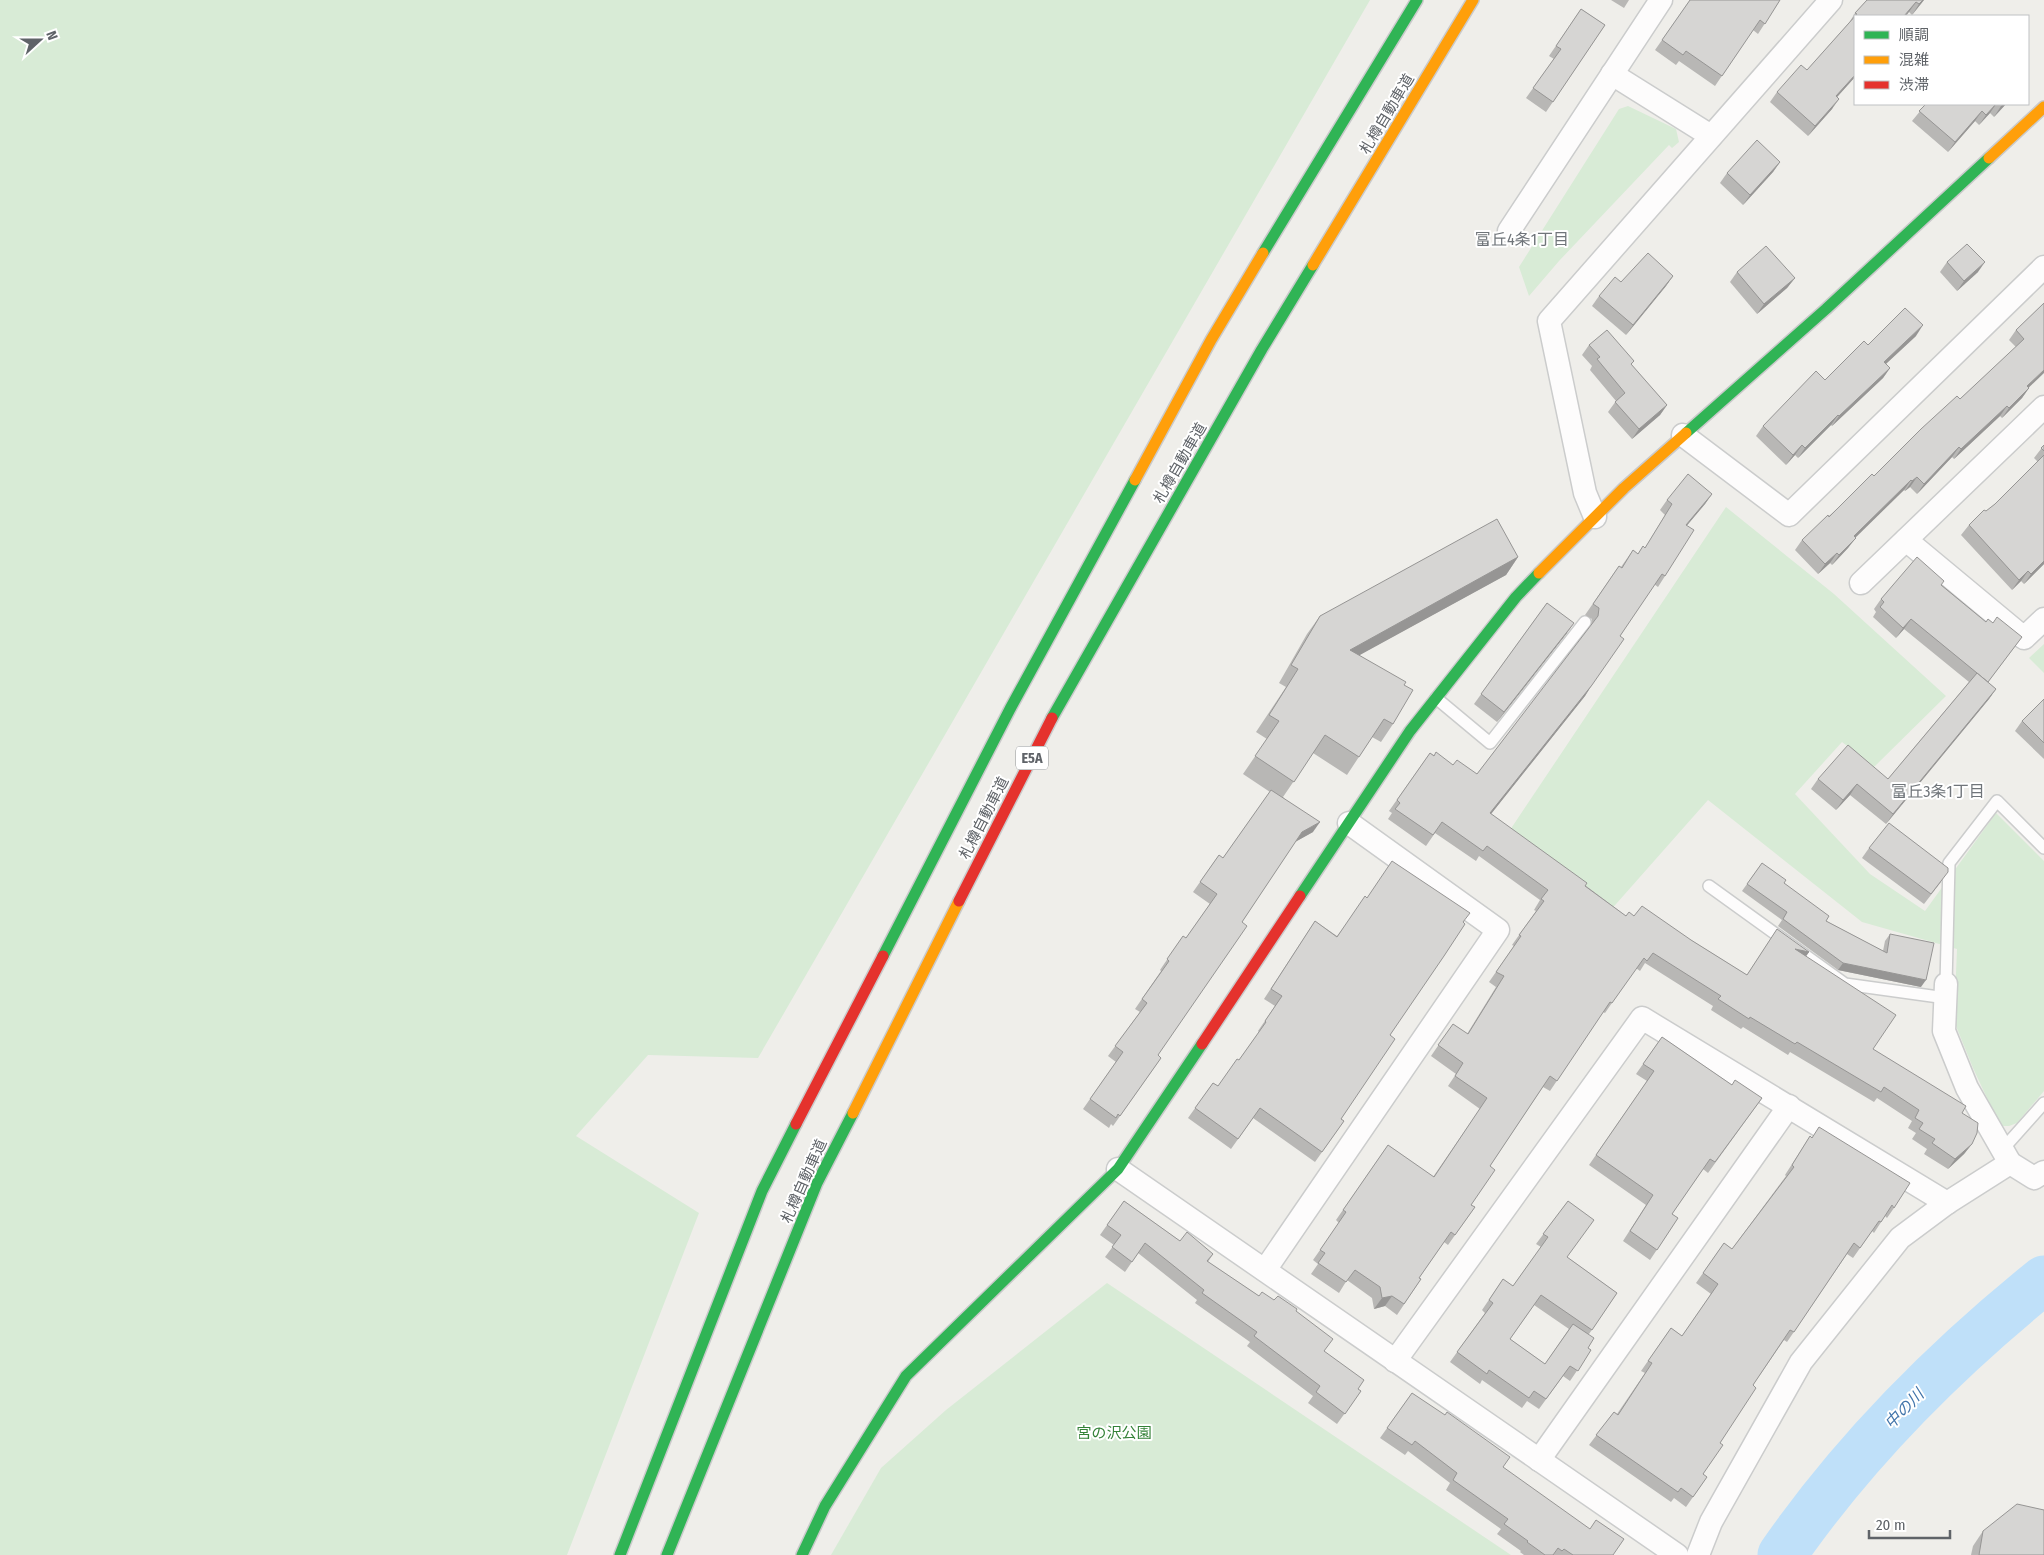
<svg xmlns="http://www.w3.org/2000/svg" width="2044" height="1555" viewBox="0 0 2044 1555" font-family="'Fira Sans Condensed','Noto Sans JP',sans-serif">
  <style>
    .green { fill: #d8ebd6 }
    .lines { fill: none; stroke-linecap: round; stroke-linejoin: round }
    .river { stroke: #bfe0f9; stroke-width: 49 }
    .lane-casing { stroke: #cbcccc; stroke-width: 14 }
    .street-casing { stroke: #cbcccc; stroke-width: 25 }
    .fast-casing { stroke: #cacacb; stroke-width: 14 }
    .slow-casing { stroke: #cacacb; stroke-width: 14 }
    .jam-casing { stroke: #cacacb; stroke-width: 14 }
    .lane { stroke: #fdfcfc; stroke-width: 11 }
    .street { stroke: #fdfcfc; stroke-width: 22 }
    .fast { stroke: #30b455; stroke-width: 11 }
    .slow { stroke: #ff9f0a; stroke-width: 11 }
    .jam { stroke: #e5322d; stroke-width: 11 }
    .wall { fill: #b8b7b5; fill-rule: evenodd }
    .shaded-wall { fill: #969594 }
    .building { fill: #d6d5d3; stroke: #969594 }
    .labels { text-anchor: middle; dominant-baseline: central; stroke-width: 4; stroke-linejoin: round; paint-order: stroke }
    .shield { fill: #fff; stroke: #8f9295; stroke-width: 1 }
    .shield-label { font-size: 14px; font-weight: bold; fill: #5f6368 }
    .street-label { font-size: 15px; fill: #5f6368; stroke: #fff }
    .park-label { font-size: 15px; fill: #348238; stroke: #fff }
    .neighbourhood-label { font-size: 16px; fill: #70757a; stroke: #fff }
    .water-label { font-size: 16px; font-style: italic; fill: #4174aa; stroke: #fff }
  </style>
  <rect width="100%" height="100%" fill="#efeeea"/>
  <g class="green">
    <polygon points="0,0 1370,0 758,1058 648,1055 576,1136 699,1213 567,1555 0,1555"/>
    <polygon points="1628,106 1676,129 1679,142 1672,148 1669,145 1559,261 1529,296 1519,267 1619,109"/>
    <polygon points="1726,507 1834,594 1946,696 1874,767 1842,742 1795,794 1870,874 1925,911 1996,813 2044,861 2044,1091 2017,1123 2009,1126 2000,1126 1973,1068 1954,1021 1957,949 1862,922 1708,800 1609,912 1510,830"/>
    <polygon points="2044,644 2044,673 2029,658"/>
    <polygon points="1107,1283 1511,1555 831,1555 881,1468 946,1410"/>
  </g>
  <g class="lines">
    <path class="river" d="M1782,1555C1854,1451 1946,1359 2044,1280"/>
    <defs>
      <g id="lane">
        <polyline points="1436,698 1490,743 1585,622"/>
        <polyline points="1709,886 1845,984 1946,998"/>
        <polyline points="1946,984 1949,863 1997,801 2044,848"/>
        <polyline points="2002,1150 2044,1103"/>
      </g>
      <g id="street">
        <polyline points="1612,74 1711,136"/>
        <polyline points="1509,231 1661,0"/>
        <polyline points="1683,435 1789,515 2044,267"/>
        <polyline points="1595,517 1585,493 1549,321 1831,0"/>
        <polyline points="1906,540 2024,638 2044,619"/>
        <polyline points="1861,583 2044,407"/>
        <polyline points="1946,984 1944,1031 1967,1088 2010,1163 2034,1178 2044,1172"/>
        <polyline points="1118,1169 1677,1555"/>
        <polyline points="1265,1270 1498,930 1349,823"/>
        <polyline points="1395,1361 1642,1018 1947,1203"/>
        <polyline points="1539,1460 1789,1106"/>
        <polyline points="1698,1555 1711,1522 1801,1362 1900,1238 1947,1203 2010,1163"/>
      </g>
      <g id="fast">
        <polyline points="1263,253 1417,0"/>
        <polyline points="1686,433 1826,309 1989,158"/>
        <polyline points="1052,718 1262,349 1313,265"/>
        <polyline points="1300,896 1410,731 1516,597 1539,573"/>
        <polyline points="883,956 1010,709 1135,480"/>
        <polyline points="620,1555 762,1191 796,1124"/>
        <polyline points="667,1555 817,1183 853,1113"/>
        <polyline points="802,1555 825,1506 906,1376 1118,1169 1202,1044"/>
      </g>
      <g id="slow">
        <polyline points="1989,158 2044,107"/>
        <polyline points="1313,265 1473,0"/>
        <polyline points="1135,480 1211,340 1263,253"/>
        <polyline points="1539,573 1624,488 1686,433"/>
        <polyline points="853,1113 959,901"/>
      </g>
      <g id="jam">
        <polyline points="959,901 1052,718"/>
        <polyline points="1202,1044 1300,896"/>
        <polyline points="796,1124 883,956"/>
      </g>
    </defs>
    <use href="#lane" class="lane-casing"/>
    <use href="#street" class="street-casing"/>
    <use href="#fast" class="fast-casing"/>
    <use href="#slow" class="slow-casing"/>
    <use href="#jam" class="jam-casing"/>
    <use href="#lane" class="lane"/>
    <use href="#street" class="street"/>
    <use href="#fast" class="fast"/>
    <use href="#slow" class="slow"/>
    <use href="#jam" class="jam"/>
  </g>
  <g class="wall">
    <polygon points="1611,0 1629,0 1624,8"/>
    <polygon points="1690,0 1780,0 1758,34 1753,30 1715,86 1679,61 1676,65 1655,50"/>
    <polygon points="1867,0 1924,0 1912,15 1909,12 1855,16 1855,77 1837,97 1832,109 1808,136 1770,102 1777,92 1807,70 1849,23 1855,13"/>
    <polygon points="1581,9 1605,25 1546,112 1526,98 1554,59 1549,56"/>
    <polygon points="1926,104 2006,104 1994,117 1990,113 1979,125 1975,121 1948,152 1912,121"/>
    <polygon points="1780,162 1773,172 1743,205 1720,183 1727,173"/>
    <polygon points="1947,262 1978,272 1957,291 1940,272"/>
    <polygon points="1737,272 1795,278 1787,288 1757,314 1730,282"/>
    <polygon points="1673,276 1666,286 1626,335 1592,306 1599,296 1621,282"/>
    <polygon points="2044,303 2029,388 2022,398 2002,418 2000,416 1954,459 1952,457 1917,494 1910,487 1905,491 1904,490 1855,537 1848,548 1832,565 1830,563 1818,574 1795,550 1802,540 1960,399 2016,347 2009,340 2016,330"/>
    <polygon points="1916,336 1886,364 1890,368 1883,378 1832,426 1831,425 1798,458 1795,455 1786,465 1756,436 1763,426 1825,380 1868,345"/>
    <polygon points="1589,345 1634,361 1631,365 1667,405 1660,415 1632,439 1608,412 1616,401 1590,370 1592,366 1582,355"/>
    <polygon points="2044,445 2044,564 2024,584 2021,581 2012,590 1961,535 1969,525 1995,504 2038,462 2034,458"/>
    <polygon points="1712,494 1705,504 1687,525 1665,576 1658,587 1654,584 1620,636 1585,696 1491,814 1626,916 1634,916 1691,940 1747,975 1777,929 1809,952 1806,956 1873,1049 1962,1113 1972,1144 1964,1154 1948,1169 1924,1154 1927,1149 1912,1139 1916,1133 1908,1128 1912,1121 1877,1098 1874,1102 1790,1052 1788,1055 1743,1027 1741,1029 1711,1010 1713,1006 1645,963 1640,971 1636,968 1605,1013 1603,1012 1550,1091 1543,1087 1490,1166 1471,1205 1475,1207 1448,1245 1444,1242 1419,1278 1421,1279 1397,1315 1385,1306 1374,1309 1372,1298 1347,1280 1339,1293 1311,1274 1318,1264 1313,1260 1339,1223 1336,1220 1388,1145 1433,1177 1480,1109 1448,1086 1456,1074 1431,1056 1453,1024 1467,1034 1496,987 1489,982 1514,946 1512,945 1536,911 1534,910 1540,900 1479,856 1476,861 1435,833 1426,846 1388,819 1392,813 1389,811 1430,753 1453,765 1477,774 1591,626 1592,619 1585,615 1619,566 1621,567 1633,550 1638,554 1643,546 1645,548 1665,515 1660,510 1667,500"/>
    <polygon points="1518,557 1506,575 1359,655 1404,685 1393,724 1381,742 1372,737 1347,775 1313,753 1283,797 1313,832 1295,842 1242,922 1158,1055 1161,1058 1113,1126 1111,1124 1109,1128 1083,1109 1116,1062 1108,1056 1140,1012 1135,1009 1161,971 1160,970 1183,936 1186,938 1210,904 1193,892 1219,855 1223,858 1270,792 1243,774 1267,739 1256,732 1286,687 1279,683 1307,634 1320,616"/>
    <polygon points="1942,585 1986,622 1993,623 2022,637 1988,682 1996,689 1989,699 1886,824 1850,795 1836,810 1811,789 1818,779 1888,779 1969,682 1904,629 1896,638 1873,617 1876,612 1874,609 1881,599"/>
    <polygon points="1547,603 1567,633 1497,722 1474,704"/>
    <polygon points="2044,699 2044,759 2015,731 2022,721"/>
    <polygon points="1869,848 1941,882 1924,904 1862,858"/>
    <polygon points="1762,863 1826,921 1883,951 1885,941 1890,934 1921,987 1838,970 1778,926 1782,920 1742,891"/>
    <polygon points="1367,898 1463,922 1390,1035 1341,1119 1344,1121 1315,1162 1253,1118 1231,1149 1188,1118 1213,1083 1218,1086 1239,1060 1259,1032 1258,1031 1275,1006 1264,999 1315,921 1337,936"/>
    <polygon points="1662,1037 1732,1085 1762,1098 1708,1173 1703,1169 1672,1214 1678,1218 1650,1260 1623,1241 1646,1205 1589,1165 1647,1081 1636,1074"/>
    <polygon points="1819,1127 1894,1208 1887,1218 1885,1216 1874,1233 1872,1231 1853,1258 1847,1254 1787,1342 1784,1340 1753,1385 1720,1443 1703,1474 1707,1477 1686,1507 1674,1498 1671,1502 1589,1445 1614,1412 1617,1414 1645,1373 1641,1371 1671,1328 1682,1336 1711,1294 1696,1283 1724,1243 1732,1249 1786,1176 1785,1175 1810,1136 1812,1138"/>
    <polygon points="1124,1201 1180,1241 1213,1254 1208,1262 1259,1296 1274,1300 1296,1311 1324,1351 1358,1389 1361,1391 1337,1424 1308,1403 1313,1396 1247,1346 1250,1342 1195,1303 1197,1300 1138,1253 1125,1272 1105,1257 1114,1245 1100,1235"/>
    <path d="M1568,1201L1567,1257L1617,1293L1589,1334L1588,1348L1591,1350L1570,1381L1563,1376L1539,1409L1527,1401L1522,1408L1482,1380L1480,1384L1450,1362L1485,1313L1482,1310L1503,1279L1513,1286L1541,1247L1536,1244ZM1534,1305L1569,1329L1545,1364L1510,1339Z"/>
    <polygon points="1412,1393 1503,1467 1613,1555 1524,1555 1520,1552 1521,1551 1497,1534 1501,1529 1446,1490 1450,1483 1408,1451 1405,1455 1380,1438"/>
    <polygon points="1983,1531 2044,1555 1971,1555 1973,1546"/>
  </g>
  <g class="shaded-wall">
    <polygon points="1923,0 1924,0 1912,15 1919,4"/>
    <polygon points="1916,2 1909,12 1906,16 1904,16"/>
    <polygon points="1855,75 1855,77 1829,106 1836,96"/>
    <polygon points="1839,99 1832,109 1808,136 1815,126"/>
    <polygon points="1996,104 1990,113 1979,125 1986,115"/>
    <polygon points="2004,104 2006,104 1994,117 2001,106"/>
    <polygon points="1982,111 1975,121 1948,152 1955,142"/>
    <polygon points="1780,162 1773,172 1743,205 1750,195"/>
    <polygon points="1985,262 1978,272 1957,291 1964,281"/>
    <polygon points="1673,276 1666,286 1626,335 1633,325"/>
    <polygon points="1795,278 1787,288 1757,314 1764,304"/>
    <polygon points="1923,325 1916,336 1877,372 1884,362"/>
    <polygon points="1890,368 1883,378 1832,426 1839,416"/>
    <polygon points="2044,370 2044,373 2020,396 2027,386"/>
    <polygon points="2029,388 2022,398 2002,418 2009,408"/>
    <polygon points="1667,405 1660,415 1632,439 1639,429"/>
    <polygon points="2007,406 2000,416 1954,459 1961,449"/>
    <polygon points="1838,415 1831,425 1798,458 1805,448"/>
    <polygon points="1802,445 1795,455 1786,465 1793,455"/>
    <polygon points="1959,447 1952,457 1917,494 1924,484"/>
    <polygon points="1917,477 1910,487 1905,491 1912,481"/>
    <polygon points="1911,480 1904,490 1847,546 1854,536"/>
    <polygon points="1712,494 1705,504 1679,535 1686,525"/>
    <polygon points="1856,538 1848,548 1832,565 1839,555"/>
    <polygon points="1837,553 1830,563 1818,574 1825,564"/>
    <polygon points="1518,557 1506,575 1338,667 1350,650"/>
    <polygon points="2044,561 2044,564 2024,584 2031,574"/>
    <polygon points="2028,571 2021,581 2012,590 2019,580"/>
    <polygon points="1911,619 1904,629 1896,638 1903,628"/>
    <polygon points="1574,623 1567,633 1497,722 1504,712"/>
    <polygon points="1592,685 1585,696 1483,824 1490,813"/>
    <polygon points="1996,689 1989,699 1886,824 1893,814"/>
    <polygon points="1857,784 1850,795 1836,810 1843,800"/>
    <polygon points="1320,822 1313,832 1295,842 1302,832"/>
    <polygon points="1795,949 1809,952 1802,962"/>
    <polygon points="1843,963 1926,980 1921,987 1838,970"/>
    <polygon points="1972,1144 1964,1154 1948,1169 1955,1159"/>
    <polygon points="1392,1296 1385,1306 1374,1309 1382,1298"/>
  </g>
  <g class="building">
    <polygon points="1690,0 1780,0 1765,24 1760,20 1722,76 1686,51 1683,55 1662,40"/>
    <polygon points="1867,0 1923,0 1919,4 1916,2 1904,16 1855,16 1855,75 1836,96 1839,99 1815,126 1777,92 1801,65 1807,70 1857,14 1855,13"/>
    <polygon points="1581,9 1605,25 1553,102 1533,88 1561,49 1556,46"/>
    <polygon points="1926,104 1996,104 1986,115 1982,111 1955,142 1919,111"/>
    <polygon points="1757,140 1780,162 1750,195 1727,173"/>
    <polygon points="1967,244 1985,262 1964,281 1947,262"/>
    <polygon points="1766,246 1795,278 1764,304 1737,272"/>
    <polygon points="1648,253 1673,276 1633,325 1599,296 1615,277 1621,282"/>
    <polygon points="2044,303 2044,370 2027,386 2029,388 2009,408 2007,406 1961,449 1959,447 1924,484 1917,477 1912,481 1911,480 1854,536 1856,538 1839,555 1837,553 1825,564 1802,540 1828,515 1829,517 1872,474 1874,476 1921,429 1957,396 1960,399 2024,339 2016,330"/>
    <polygon points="1905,308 1923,325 1884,362 1890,368 1839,416 1838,415 1805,448 1802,445 1793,455 1763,426 1816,371 1825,380 1864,341 1868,345"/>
    <polygon points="1607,330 1634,361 1631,364 1667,405 1639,429 1615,402 1625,393 1597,359 1600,357 1589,345"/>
    <polygon points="2044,445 2044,451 2041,448"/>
    <polygon points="2044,455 2044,561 2031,574 2028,571 2019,580 1969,525 1984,510 1986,511 1995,504"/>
    <polygon points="1688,474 1712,494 1686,525 1694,530 1665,576 1662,574 1620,636 1624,639 1592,685 1490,813 1587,883 1585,886 1626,916 1629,912 1634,916 1642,906 1691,940 1747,975 1777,929 1809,952 1795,949 1896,1015 1873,1049 1966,1106 1962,1113 1978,1123 1977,1133 1972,1144 1955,1159 1932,1143 1935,1139 1919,1129 1923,1123 1915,1118 1919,1110 1884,1087 1881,1092 1797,1042 1795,1044 1750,1017 1749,1019 1718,999 1721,996 1653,953 1647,961 1644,958 1612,1003 1610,1002 1557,1081 1550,1076 1490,1166 1495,1170 1471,1205 1475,1207 1455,1235 1451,1232 1419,1278 1421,1279 1404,1304 1392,1296 1382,1298 1380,1287 1355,1270 1346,1282 1318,1263 1325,1253 1320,1250 1346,1212 1343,1210 1388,1145 1434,1177 1487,1098 1455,1076 1463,1063 1438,1045 1453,1024 1468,1034 1504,976 1496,972 1521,936 1519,935 1544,901 1541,899 1548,890 1487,846 1483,851 1442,822 1433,835 1395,809 1400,803 1397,800 1430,753 1434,756 1436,752 1453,765 1457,760 1477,774 1598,616 1599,608 1593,604 1619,566 1622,568 1633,550 1638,554 1643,546 1645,548 1672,504 1667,500"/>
    <polygon points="1497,519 1518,557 1350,650 1406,682 1404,685 1413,690 1393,724 1384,719 1359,757 1325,735 1294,782 1255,756 1279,721 1269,715 1298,669 1291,665 1320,616"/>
    <polygon points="1917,557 1944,581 1941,585 1986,622 1988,619 1993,623 1997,617 2022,637 1988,682 1911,619 1903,628 1880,607 1884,602 1881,599"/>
    <polygon points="1547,603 1574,623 1504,712 1481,694"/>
    <polygon points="1977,673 1996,689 1893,814 1857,784 1843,800 1818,779 1848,745 1888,779"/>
    <polygon points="2044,699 2044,743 2022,721"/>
    <polygon points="1271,790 1320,822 1302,832 1242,922 1247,926 1158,1055 1161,1058 1120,1116 1118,1114 1116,1118 1090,1099 1123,1052 1115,1046 1147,1003 1142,999 1169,961 1167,959 1183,936 1186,938 1217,894 1200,882 1219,855 1223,858"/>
    <polygon points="1889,823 1948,868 1948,872 1931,894 1869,848"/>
    <polygon points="1392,861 1470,913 1463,922 1465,924 1444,956 1390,1035 1395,1039 1341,1119 1344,1121 1322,1152 1260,1108 1238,1139 1195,1108 1213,1083 1218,1086 1237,1059 1239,1060 1266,1022 1265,1021 1282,996 1271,989 1315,921 1337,937 1365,896 1367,898"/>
    <polygon points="1762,863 1786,880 1784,883 1829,916 1826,921 1887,953 1890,934 1934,943 1926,980 1843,963 1783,919 1787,912 1747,884"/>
    <polygon points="1662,1037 1732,1085 1735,1080 1762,1098 1715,1162 1710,1159 1672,1214 1678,1218 1657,1250 1630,1231 1653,1195 1596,1155 1654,1071 1643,1064"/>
    <polygon points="1819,1127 1910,1183 1894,1208 1892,1205 1881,1222 1879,1221 1860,1248 1854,1243 1794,1332 1790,1330 1753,1385 1756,1388 1720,1443 1723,1445 1703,1474 1707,1477 1693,1497 1681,1488 1678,1492 1596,1435 1614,1412 1618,1415 1652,1363 1648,1361 1671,1328 1682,1336 1718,1284 1703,1273 1724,1243 1732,1249 1794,1167 1792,1165 1810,1136 1812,1138"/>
    <polygon points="1124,1201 1180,1241 1187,1232 1213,1254 1207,1261 1259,1296 1262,1292 1274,1300 1278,1296 1297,1309 1296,1311 1333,1339 1324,1351 1364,1380 1358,1389 1361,1391 1345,1414 1316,1392 1320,1386 1254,1336 1257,1332 1202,1293 1204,1290 1145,1243 1132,1262 1112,1247 1121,1235 1107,1225"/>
    <polygon points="1568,1201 1594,1220 1567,1257 1617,1293 1592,1330 1541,1295 1510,1339 1545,1364 1573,1324 1594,1338 1588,1348 1591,1350 1578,1371 1570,1366 1546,1399 1534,1391 1529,1398 1489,1370 1487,1374 1457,1352 1493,1303 1489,1300 1503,1279 1513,1286 1548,1237 1543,1234"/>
    <polygon points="1412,1393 1445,1415 1447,1412 1510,1457 1503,1467 1590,1529 1596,1520 1624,1539 1613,1555 1573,1555 1564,1549 1562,1551 1558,1548 1553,1555 1545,1555 1527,1542 1528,1541 1504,1524 1508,1519 1453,1480 1457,1473 1415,1441 1412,1445 1387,1428"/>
    <polygon points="2017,1504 2044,1510 2044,1555 1979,1555 1983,1531"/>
  </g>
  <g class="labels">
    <rect class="shield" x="1016" y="746.5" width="32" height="23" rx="4"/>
    <g class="shield-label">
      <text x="1032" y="758">E5A</text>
    </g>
    <g class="street-label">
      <text transform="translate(1387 114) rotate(-59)">札樽自動車道</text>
      <text transform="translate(1180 463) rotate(-60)">札樽自動車道</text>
      <text transform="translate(984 818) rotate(-63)">札樽自動車道</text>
      <text transform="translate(804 1181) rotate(-66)">札樽自動車道</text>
    </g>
    <g class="park-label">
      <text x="1114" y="1433">宮の沢公園</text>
    </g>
    <g class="neighbourhood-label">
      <text x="1522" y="239">富丘4条1丁目</text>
      <text x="1938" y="791">富丘3条1丁目</text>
    </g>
    <g class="water-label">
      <text transform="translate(1904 1409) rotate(-46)">中の川</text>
    </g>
  </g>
  <rect x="1854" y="15" width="175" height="90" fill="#ffffff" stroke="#bfc1c3"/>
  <rect x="1864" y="31" width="25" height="8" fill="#30b455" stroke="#bfc1c3"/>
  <text x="1899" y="40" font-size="15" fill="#5f6368">順調</text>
  <rect x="1864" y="56" width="25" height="8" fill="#ff9f0a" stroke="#bfc1c3"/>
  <text x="1899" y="65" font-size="15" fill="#5f6368">混雑</text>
  <rect x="1864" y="81" width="25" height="8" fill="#e5322d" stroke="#bfc1c3"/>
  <text x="1899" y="90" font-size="15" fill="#5f6368">渋滞</text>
  <g transform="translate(40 40) rotate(69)" stroke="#ffffff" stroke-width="4" paint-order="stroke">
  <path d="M0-4L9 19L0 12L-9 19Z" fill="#5f6368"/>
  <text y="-8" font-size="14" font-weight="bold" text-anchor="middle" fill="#5f6368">N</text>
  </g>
  <path d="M1869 1530v8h81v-8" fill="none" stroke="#5f6368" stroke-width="2.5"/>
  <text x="1876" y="1530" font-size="15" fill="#5f6368" stroke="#ffffff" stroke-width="4" paint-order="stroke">20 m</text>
</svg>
